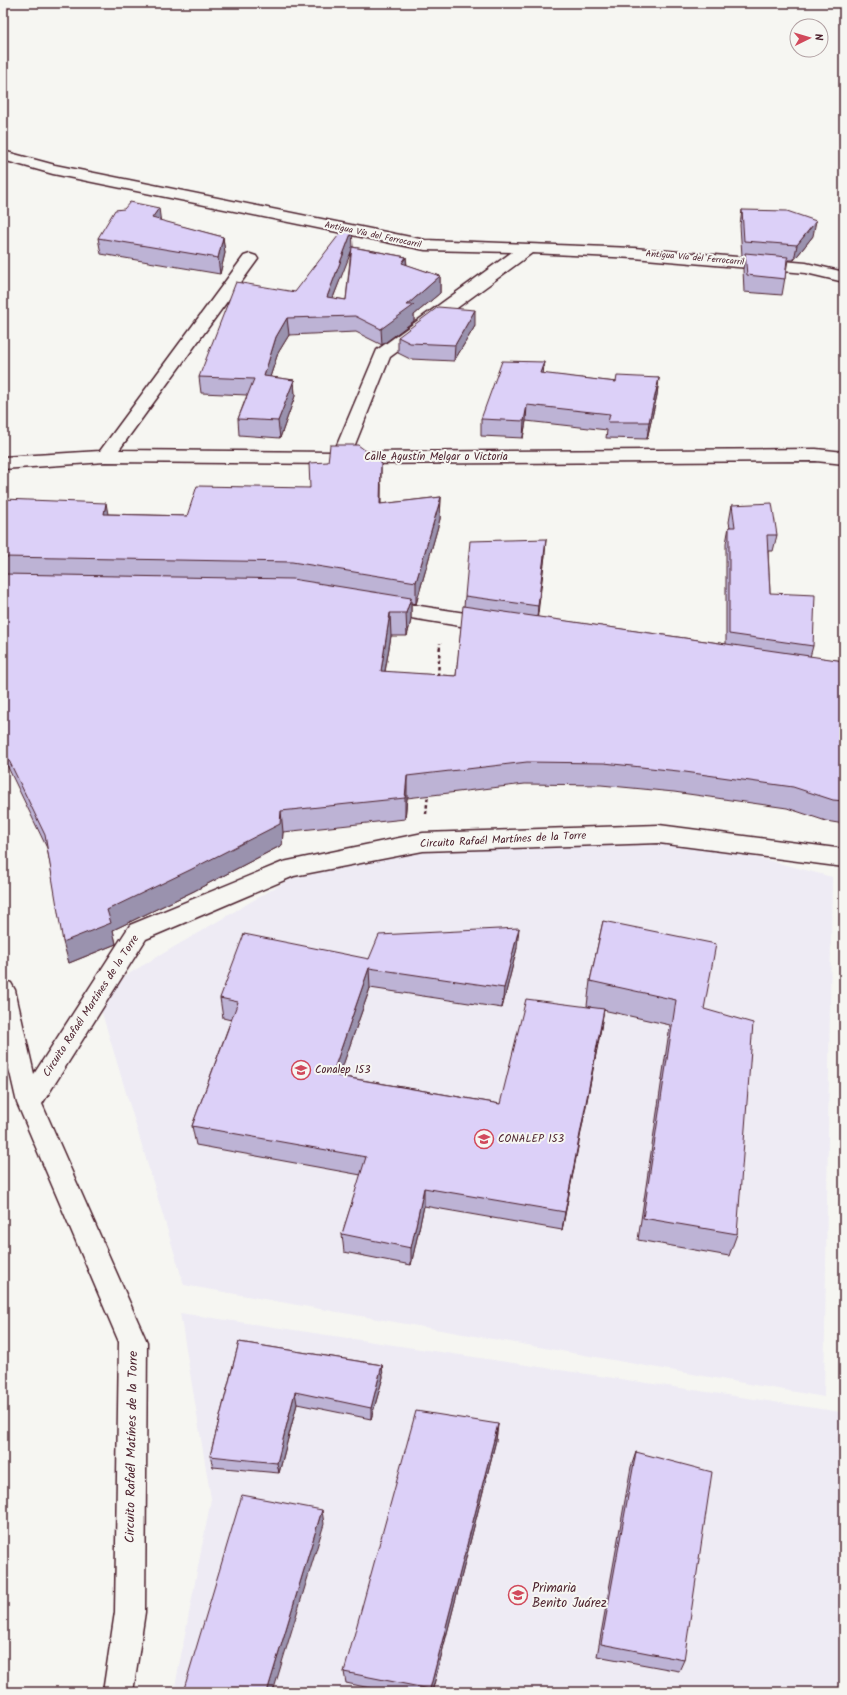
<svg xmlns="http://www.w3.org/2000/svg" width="847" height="1695" viewBox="0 0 847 1695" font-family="Kalam,sans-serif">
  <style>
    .built { fill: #eeebf4 }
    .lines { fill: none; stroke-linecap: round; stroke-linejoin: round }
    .street-casing { stroke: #4a1f2b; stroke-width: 3 }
    .path { stroke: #4a1f2b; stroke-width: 2.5; stroke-dasharray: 3.5 3; stroke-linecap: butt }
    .street { fill: #f6f6f2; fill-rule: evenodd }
    .wall { fill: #bdb3d5; stroke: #4a1f2b; fill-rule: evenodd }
    .shaded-wall { fill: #9a92ae; stroke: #4a1f2b }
    .building { fill: #dcd0f8; stroke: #4a1f2b }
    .labels { text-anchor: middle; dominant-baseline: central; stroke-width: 4; stroke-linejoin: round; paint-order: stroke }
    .far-street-label { font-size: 9px; fill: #4a1f2b; stroke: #f6f6f2 }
    .street-label { font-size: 11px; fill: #4a1f2b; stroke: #f6f6f2 }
    .poi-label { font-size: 11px; fill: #4a1f2b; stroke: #f6f6f2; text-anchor: start }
    .near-street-label { font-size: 13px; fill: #4a1f2b; stroke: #f6f6f2 }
    .near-poi-label { font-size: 13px; fill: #4a1f2b; stroke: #f6f6f2; text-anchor: start }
  </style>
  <rect width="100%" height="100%" fill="#f6f6f2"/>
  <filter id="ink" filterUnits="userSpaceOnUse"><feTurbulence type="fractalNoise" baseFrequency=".025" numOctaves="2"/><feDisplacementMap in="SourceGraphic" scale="8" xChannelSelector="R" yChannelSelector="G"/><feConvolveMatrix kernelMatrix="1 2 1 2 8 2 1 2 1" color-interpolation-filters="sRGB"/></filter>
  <g filter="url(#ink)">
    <g class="built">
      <polygon points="664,833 832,877 824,1397 184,1285 96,993 327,857"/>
      <polygon points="180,1313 841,1412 844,1416 844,1692 174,1692 211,1499"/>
    </g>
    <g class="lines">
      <defs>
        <g id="street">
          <polygon points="3,151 55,165 425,240 634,248 806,263 844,272 844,282 806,273 634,258 532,253 390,357 352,452 816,449 844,452 844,464 816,461 341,464 105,462 3,469 3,457 100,451 244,256 250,254 256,256 258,259 119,450 334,452 377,350 512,252 425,250 53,174 3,160"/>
          <polygon points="381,600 491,617 498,619 501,624 498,629 491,631 374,612 371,607 374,602"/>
          <polygon points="659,825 844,849 844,867 659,843 423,851 294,876 146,939 42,1104 147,1342 145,1612 133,1692 103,1692 115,1612 119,1342 17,1103 3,1042 3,980 11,983 15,990 34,1074 130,925 283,862 423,833"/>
        </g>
      </defs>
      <use href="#street" class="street-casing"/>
      <g class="path">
        <polyline points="438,676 440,643"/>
        <polyline points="426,814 428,793"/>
      </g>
      <use href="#street" class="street"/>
    </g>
    <g class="wall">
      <polygon points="742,210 813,236 794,260 788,260 782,295 744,292 743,269 745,256 742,256 740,225"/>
      <polygon points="161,221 223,237 225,253 220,274 101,254 98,238"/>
      <path d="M353,247L406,257L407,265L440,276V293L414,315V321L382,345L356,332L289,335L278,353L270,377L294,380L295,396L280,438L239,435L238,419L247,395L201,393L199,377L295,292ZM351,250L346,300L333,298Z"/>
      <polygon points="475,326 454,361 410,359 398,353 398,337"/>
      <polygon points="544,374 616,382 659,378 657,395 647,439 606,438 607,430 526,421 523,438 481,436 481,419"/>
      <polygon points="381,484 381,504 441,497 440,519 416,604 411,603 411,620 407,636 391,636 385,672 456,676 464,606 465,596 545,555 537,617 726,644 726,543 729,527 730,527 729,522 732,505 777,535 773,551 768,551 770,593 813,646 810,657 844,661 844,824 826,821 787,808 674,792 601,785 525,784 407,798 405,819 283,832 282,845 194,891 113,930 116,944 69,963 47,848 3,757 3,499 108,514 187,516 310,488"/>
      <polygon points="603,921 704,1009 737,1234 729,1256 638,1240 670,1025 603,1010 601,1028 562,1230 424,1206 411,1265 344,1252 342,1234 361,1175 196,1145 192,1126 231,1020 223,1018 220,998 369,959 517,948 502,1008 370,988 339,1076 500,1104 591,1007 587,1006 590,981"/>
      <polygon points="239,1342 382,1365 383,1377 371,1419 297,1404 279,1473 213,1467 210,1456"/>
      <polygon points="498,1424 496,1440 432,1692 389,1692 346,1683 344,1672"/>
      <polygon points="636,1452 684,1660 679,1671 597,1656 631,1467"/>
    </g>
    <g class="shaded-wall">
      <polygon points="159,208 161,224 152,218"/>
      <polygon points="816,221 813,236 794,260 797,245"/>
      <polygon points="352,231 353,247 327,313 327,297"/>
      <polygon points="223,237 225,253 220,274 218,258"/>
      <polygon points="406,257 407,273 402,263"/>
      <polygon points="440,276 440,293 414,315 414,321 382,345 381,329 407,305"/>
      <polygon points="475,310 475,326 454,361 455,345"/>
      <polygon points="287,318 289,335 278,353 265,392 264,376 276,337"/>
      <polygon points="544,362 543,378 540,373"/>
      <polygon points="659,378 657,395 647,439 649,422"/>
      <polygon points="294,380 295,396 280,438 278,421"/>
      <polygon points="527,405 526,421 523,438 524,421"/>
      <polygon points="381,462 381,484 380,527 380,504"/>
      <polygon points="3,474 4,479 3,483"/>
      <polygon points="441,497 440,519 416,604 416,582"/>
      <polygon points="106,503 110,525 104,514"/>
      <polygon points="546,539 545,555 537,622 538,606"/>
      <polygon points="411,598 411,620 407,636 406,613"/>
      <polygon points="390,613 391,636 381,694 381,671"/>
      <polygon points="407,776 407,798 405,819 405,798"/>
      <polygon points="281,811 283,832 282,845 194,891 113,930 116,944 69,963 63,942 107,910"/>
      <polygon points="519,928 517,948 502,1008 504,988"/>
      <polygon points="369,968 370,988 333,1094 332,1075"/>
      <polygon points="604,1009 601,1028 562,1230 565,1212"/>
      <polygon points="424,1188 424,1206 411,1265 411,1248"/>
      <polygon points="382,1365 383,1377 371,1419 371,1408"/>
      <polygon points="295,1392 297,1404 279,1473 277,1463"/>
      <polygon points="498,1424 496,1440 432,1692 430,1692 430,1689"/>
      <polygon points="322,1510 324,1524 273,1692 267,1692"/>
    </g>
    <g class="building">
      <polygon points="130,202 159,208 152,218 223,237 218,258 98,238 115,210 124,209"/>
      <polygon points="742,210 787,211 816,221 797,245 744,241"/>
      <polygon points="345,227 352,231 327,297 346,300 352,247 406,257 402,263 440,276 407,305 414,305 381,329 355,316 287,318 276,337 264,376 294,380 278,421 238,419 254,379 199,377 236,282 295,292"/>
      <polygon points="745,253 788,257 787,259 785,279 747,275"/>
      <polygon points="438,307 475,310 455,345 410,343 398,337"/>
      <polygon points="502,361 544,362 540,373 616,382 617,376 659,378 649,422 608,422 610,414 527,405 524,421 481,419"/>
      <polygon points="330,445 358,445 381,462 380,504 441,497 416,582 292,562 3,557 3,499 106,503 104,514 187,516 197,486 310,488 309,463 328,462"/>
      <polygon points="772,503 777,535 767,535 770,593 815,595 813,646 729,634 729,527 735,527 732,505"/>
      <polygon points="546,539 538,606 465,596 470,541"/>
      <polygon points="3,574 292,579 411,598 406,613 390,613 381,671 456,676 463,606 844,661 844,801 833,800 793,787 678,771 604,763 527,762 407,776 405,798 281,811 280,824 190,870 107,910 111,923 63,942 45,835 3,748"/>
      <polygon points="603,921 716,944 704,1009 753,1023 737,1234 643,1218 676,1000 590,981"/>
      <polygon points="519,928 504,988 369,968 332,1075 500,1104 526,999 604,1009 565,1212 424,1188 411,1248 342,1234 366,1157 192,1126 238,1002 220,998 244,934 369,959 379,935"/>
      <polygon points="239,1342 382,1365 371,1408 295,1392 277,1463 210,1456"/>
      <polygon points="416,1411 498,1424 430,1689 344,1672"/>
      <polygon points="636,1452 712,1472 684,1660 601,1644"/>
      <polygon points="242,1495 322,1510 267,1692 183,1692"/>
    </g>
  </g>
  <defs>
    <symbol id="school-ring" viewBox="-11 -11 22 22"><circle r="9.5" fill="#f6f6f2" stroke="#d1495b" stroke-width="1.5"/><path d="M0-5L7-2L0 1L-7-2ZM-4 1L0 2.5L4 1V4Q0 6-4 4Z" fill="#d1495b"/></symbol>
  </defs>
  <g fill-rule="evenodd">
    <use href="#school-ring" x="290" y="1059" width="22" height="22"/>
    <use href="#school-ring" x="473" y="1128" width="22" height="22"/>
    <use href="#school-ring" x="507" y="1584" width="22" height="22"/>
  </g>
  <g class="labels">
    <g class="far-street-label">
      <text transform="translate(373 235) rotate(12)">Antigua Vía del Ferrocarril</text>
      <text transform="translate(695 258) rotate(5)">Antigua Vía del Ferrocarril</text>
    </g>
    <g class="street-label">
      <text x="436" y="457">Calle Agustín Melgar o Victoria</text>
      <text transform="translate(503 840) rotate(-3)">Circuito Rafaél Martínes de la Torre</text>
      <text transform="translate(91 1006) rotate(-57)">Circuito Rafaél Martínes de la Torre</text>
    </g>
    <g class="poi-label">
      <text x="315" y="1070">Conalep 153</text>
      <text x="498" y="1139">CONALEP 153</text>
    </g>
    <g class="near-street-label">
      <text transform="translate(132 1447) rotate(-89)">Circuito Rafaél Matínes de la Torre</text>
    </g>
    <g class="near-poi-label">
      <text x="532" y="1588">Primaria<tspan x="532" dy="15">Benito Juárez</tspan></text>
    </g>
  </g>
  <rect width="847" height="1695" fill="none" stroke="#f6f6f2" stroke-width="16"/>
  <rect x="8" y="8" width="831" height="1679" fill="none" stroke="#4a1f2b" stroke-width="1.5" filter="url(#ink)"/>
  <g transform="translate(809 38) rotate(85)"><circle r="19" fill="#f6f6f2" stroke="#b1a0a2"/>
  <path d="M0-3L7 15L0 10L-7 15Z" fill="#d1495b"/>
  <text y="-6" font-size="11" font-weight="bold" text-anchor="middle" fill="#4a1f2b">N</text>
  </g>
</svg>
